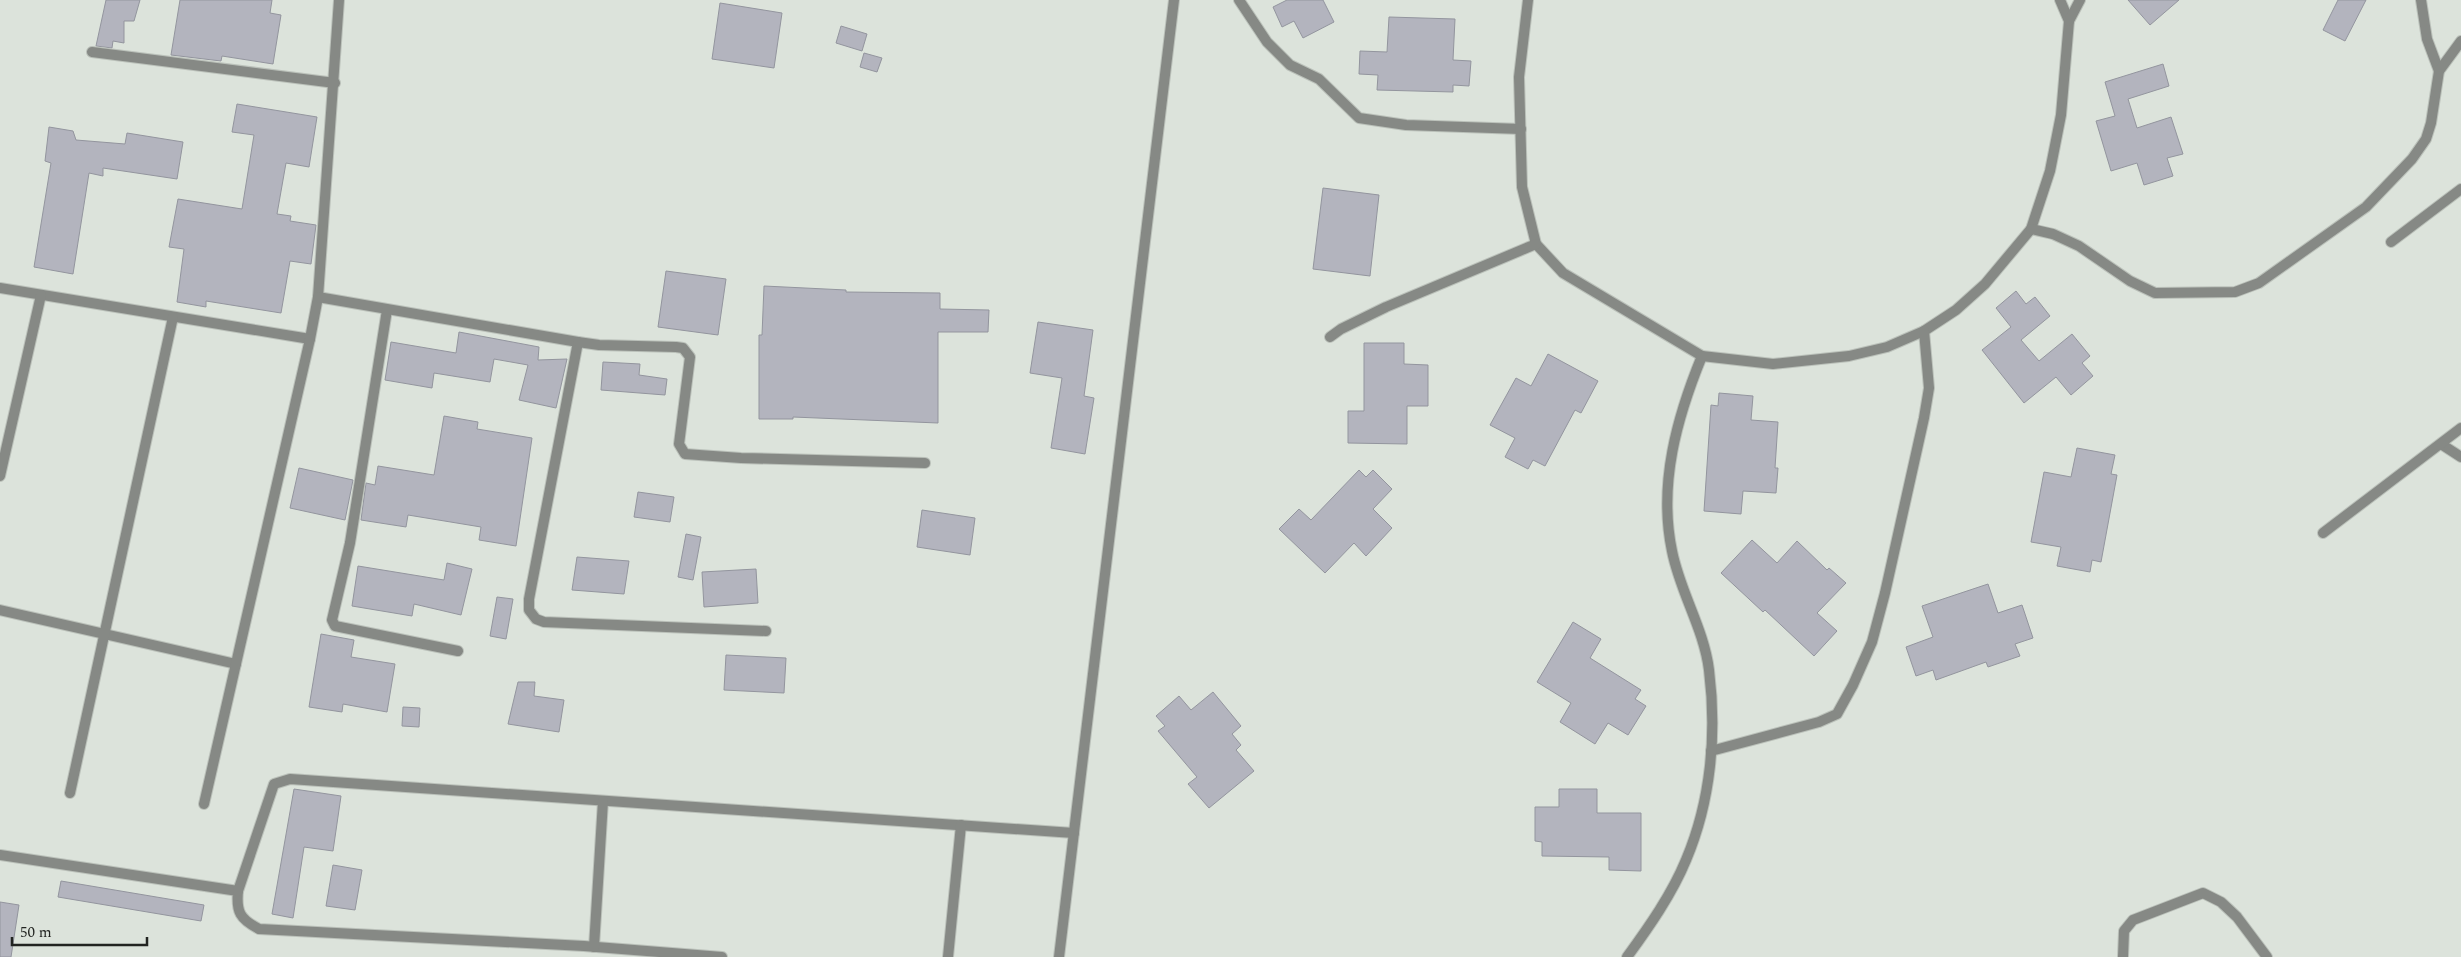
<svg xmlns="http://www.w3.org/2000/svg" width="2461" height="957" viewBox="0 0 2461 957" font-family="Spectral,serif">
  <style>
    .building { fill: #b3b4be; stroke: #93959e }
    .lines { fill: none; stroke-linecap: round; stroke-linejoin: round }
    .minor-casing { stroke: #bbc1ba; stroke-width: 12 }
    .minor { stroke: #868985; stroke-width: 10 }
  </style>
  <rect width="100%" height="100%" fill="#dce3db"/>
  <g class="building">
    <polygon points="106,0 140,0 134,21 124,21 124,43 113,41 112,48 96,46"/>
    <polygon points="180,0 272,0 270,13 281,15 273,64 222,56 221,61 171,55"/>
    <polygon points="1287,0 1323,0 1334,22 1303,38 1294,21 1282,27 1273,7"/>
    <polygon points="2128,0 2179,0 2150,25"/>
    <polygon points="2338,0 2366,0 2345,41 2323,30"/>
    <polygon points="720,3 782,13 774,68 712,59"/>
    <polygon points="1389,17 1455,19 1453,60 1471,61 1469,86 1453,85 1453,92 1377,90 1378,75 1359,74 1360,51 1387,52"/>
    <polygon points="841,26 867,34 862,51 836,43"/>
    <polygon points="864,53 882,58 877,72 860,67"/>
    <polygon points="2163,64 2169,86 2128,99 2137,128 2171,117 2183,154 2167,158 2173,176 2144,185 2137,163 2111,171 2096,121 2115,116 2105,82"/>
    <polygon points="237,104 317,117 309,167 286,163 277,214 291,216 290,221 316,225 311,264 290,261 281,313 206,301 206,307 177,302 184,249 169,247 178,199 242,209 254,135 232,132"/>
    <polygon points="49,127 73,131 76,140 125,144 127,133 183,142 177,179 103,168 103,176 89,173 73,274 34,267 51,163 45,161"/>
    <polygon points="1323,188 1379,195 1370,276 1313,269"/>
    <polygon points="666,271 726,279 718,335 658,327"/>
    <polygon points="764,286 846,290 846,292 940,293 940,309 989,310 988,332 938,332 938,423 793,417 793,419 759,419 759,335 762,335"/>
    <polygon points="2016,291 2026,304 2035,297 2050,316 2021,340 2039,361 2072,334 2090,356 2082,363 2093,376 2071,395 2056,377 2024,403 1982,350 2011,327 1996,308"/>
    <polygon points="1038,322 1093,330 1084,396 1094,398 1085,454 1051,448 1062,378 1030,373"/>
    <polygon points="459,332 539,347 538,360 567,359 556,408 519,400 528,365 494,359 490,382 434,373 432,388 385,380 391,342 456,353"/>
    <polygon points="1364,343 1404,343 1404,364 1428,365 1428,406 1407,406 1407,444 1348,443 1348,411 1364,411"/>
    <polygon points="1548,354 1598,381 1581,413 1575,410 1545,466 1533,460 1528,469 1505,457 1515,438 1490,425 1516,378 1531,386"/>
    <polygon points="603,362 640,364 639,375 667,379 665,395 601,390"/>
    <polygon points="1719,393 1753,396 1751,420 1778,422 1775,468 1778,468 1776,493 1743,491 1741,514 1704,511 1711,405 1718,406"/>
    <polygon points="444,416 478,422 477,429 532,438 516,546 479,540 481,527 408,515 406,527 361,520 366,483 375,485 378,466 434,475"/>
    <polygon points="2077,448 2115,455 2111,474 2117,475 2101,562 2092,560 2090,572 2057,566 2061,547 2031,542 2044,472 2071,477"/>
    <polygon points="299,468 353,480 345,520 290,508"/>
    <polygon points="1359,470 1366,477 1373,470 1392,489 1373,509 1392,528 1366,556 1354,543 1325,573 1279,529 1299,509 1311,520"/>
    <polygon points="638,492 674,497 670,522 634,517"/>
    <polygon points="922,510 975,518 970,555 917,547"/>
    <polygon points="686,534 701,537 693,580 678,577"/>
    <polygon points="1752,540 1777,563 1797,541 1827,570 1829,568 1846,583 1817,613 1837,631 1814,656 1765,610 1763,612 1721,573"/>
    <polygon points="577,557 629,561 624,594 572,590"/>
    <polygon points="447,563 472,569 461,615 414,604 412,616 352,606 358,566 444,580"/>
    <polygon points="756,569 758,603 704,607 702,572"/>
    <polygon points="1988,584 1998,613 2022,605 2033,638 2015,644 2020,656 1988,667 1986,662 1936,680 1933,670 1916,676 1906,647 1933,637 1922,606"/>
    <polygon points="497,597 513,599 506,639 490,636"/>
    <polygon points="1573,622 1601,639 1590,658 1641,690 1635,699 1646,706 1628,735 1608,723 1595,744 1560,722 1571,703 1537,682"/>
    <polygon points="321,634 354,640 351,657 395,664 387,712 343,704 342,712 309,707"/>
    <polygon points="726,655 786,658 784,693 724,690"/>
    <polygon points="518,682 535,682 534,696 564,700 559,732 508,724"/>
    <polygon points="1213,692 1241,726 1232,734 1241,745 1236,750 1254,771 1209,808 1188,784 1197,777 1158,731 1165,726 1156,716 1179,696 1191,710"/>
    <polygon points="403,707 420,708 419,727 402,726"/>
    <polygon points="294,789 341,796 333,851 304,847 293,918 272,914"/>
    <polygon points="1559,789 1597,789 1597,813 1641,813 1641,871 1609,870 1609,857 1542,856 1542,842 1535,841 1535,807 1559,807"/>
    <polygon points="333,865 362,870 355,910 326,906"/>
    <polygon points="61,881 204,905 201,921 58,897"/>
    <polygon points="0,902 19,905 11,957 0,957"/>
  </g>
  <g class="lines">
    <defs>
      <g id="minor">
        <polyline points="1239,0 1267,42 1290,65 1319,79 1359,118 1406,125 1521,129"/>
        <polyline points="1528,0 1519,77 1522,187 1536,244 1563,273 1702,356 1773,364 1849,356 1887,347 1924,331 1956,310 1985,284 2031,229 2050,171 2061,115 2069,21 2060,0"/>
        <polyline points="2421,0 2427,39 2439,71"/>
        <polyline points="2069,21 2080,0"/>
        <polyline points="92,52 335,83"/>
        <polyline points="2031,229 2053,234 2079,246 2130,281 2155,293 2235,292 2259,283 2366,207 2412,159 2426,139 2431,123 2439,71 2461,41"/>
        <polyline points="2391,242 2461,189"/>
        <polyline points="0,288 310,339 318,297 339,0"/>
        <polyline points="318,297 578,342 529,599 529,610 536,619 544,622 766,631"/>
        <polyline points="387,310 350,543 332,620 335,626 458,651"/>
        <polyline points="1330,337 1341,329 1386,307 1536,244"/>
        <polyline points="578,342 599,345 676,347 683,348 690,357 679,444 685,454 741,458 925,463"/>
        <polyline points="2441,444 2461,457"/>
        <polyline points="0,476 41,295"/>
        <polyline points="2323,533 2461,428"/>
        <polyline points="0,610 236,664"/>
        <polyline points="1711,751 1819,722 1837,714 1853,685 1872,642 1885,593 1924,418 1929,388 1924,331"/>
        <polyline points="70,793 173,317"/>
        <polyline points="204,804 310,339"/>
        <path d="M0,855L238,891C236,912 240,919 259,929L584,946L722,957"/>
        <polyline points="238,891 274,784 290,779 1074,833"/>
        <polyline points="594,947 603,801"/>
        <polyline points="948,957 961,825"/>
        <polyline points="1059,957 1174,0"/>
        <path d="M1627,957C1649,927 1672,894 1686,860C1711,801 1717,734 1709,670C1704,629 1680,592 1672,551C1658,484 1677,417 1702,356"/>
        <polyline points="2123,957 2124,931 2133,920 2203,893 2221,902 2237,917 2267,957"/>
      </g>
    </defs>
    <use href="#minor" class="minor-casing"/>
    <use href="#minor" class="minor"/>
  </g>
  <path d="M12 937v8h135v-8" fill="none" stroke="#222421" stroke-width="2.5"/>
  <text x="20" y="937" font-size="15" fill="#222421" stroke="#dce3db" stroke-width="4" paint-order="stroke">50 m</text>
</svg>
